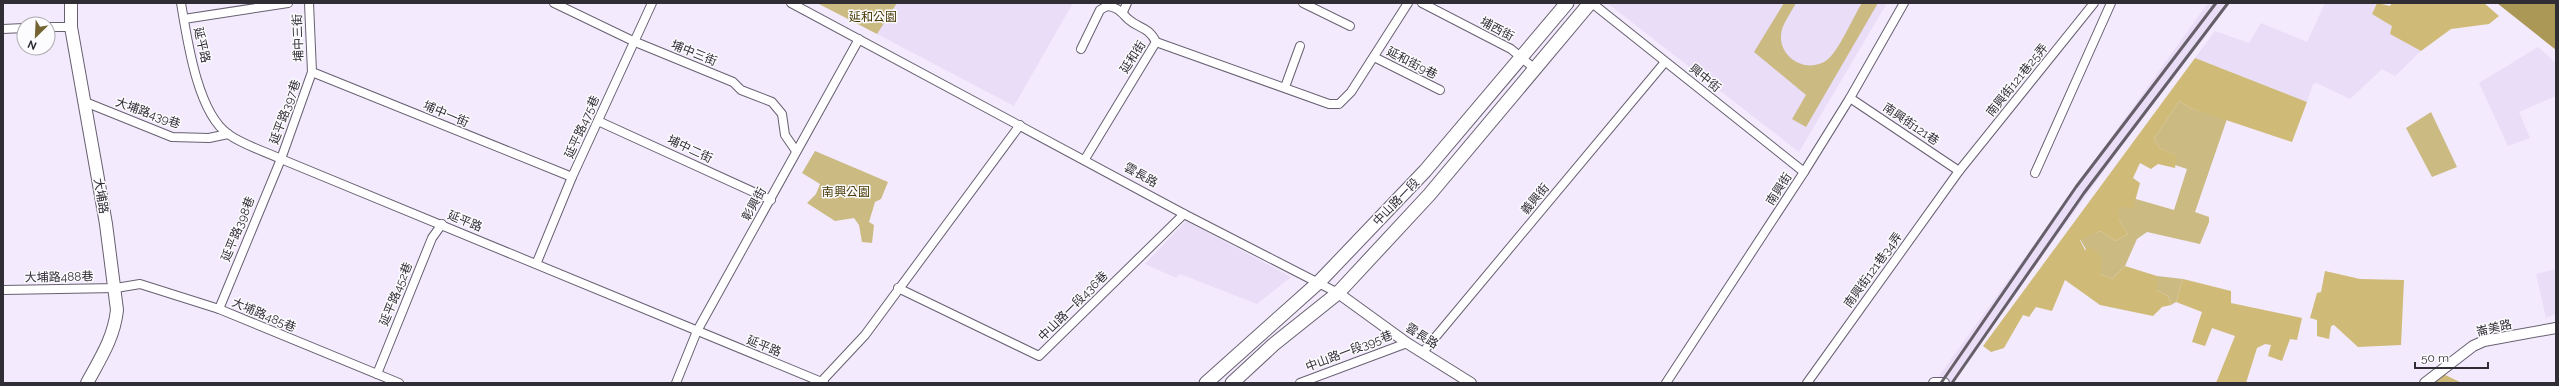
<svg xmlns="http://www.w3.org/2000/svg" width="2559" height="386" viewBox="0 0 2559 386" font-family="Raleway,'Noto Sans TC',sans-serif">
  <style>
    .built { fill: #e9ddf7 }
    .green { fill: #cbba82 }
    .forest { fill: #cfbb77 }
    .water { fill: #ac9856 }
    .lines { fill: none; stroke-linecap: round; stroke-linejoin: round }
    .minor-casing { stroke: #686071; stroke-width: 10 }
    .tertiary-casing { stroke: #686071; stroke-width: 12 }
    .secondary-casing { stroke: #686071; stroke-width: 14 }
    .primary-casing { stroke: #686071; stroke-width: 15 }
    .minor { stroke: #fff; stroke-width: 8 }
    .tertiary { stroke: #fff; stroke-width: 10 }
    .secondary { stroke: #fff; stroke-width: 12 }
    .primary { stroke: #fff; stroke-width: 13 }
    .rail { stroke: #655f6a; stroke-width: 3 }
    .labels { text-anchor: middle; dominant-baseline: central; stroke-width: 3; stroke-linejoin: round; paint-order: stroke }
    .park-label { font-size: 12px; fill: #453700; stroke: #fcfbfe }
    .street-label { font-size: 12px; fill: #312d35; stroke: #fcfbfe }
  </style>
  <rect width="100%" height="100%" fill="#f3eafd"/>
  <g class="built">
    <polygon points="897,3 1073,3 1014,106 877,34"/>
    <polygon points="1607,3 1887,3 1799,152"/>
    <polygon points="2208,3 2225,3 1951,383 1934,383"/>
    <polygon points="2325,3 2377,3 2372,14 2393,26 2390,34 2421,51 2395,76 2382,69 2350,99 2317,83 2313,84 2307,102 2195,58 2215,31 2249,43 2261,23 2307,42"/>
    <polygon points="2538,47 2556,63 2556,96 2519,112 2530,138 2508,146 2479,83"/>
    <polygon points="1186,221 1291,277 1257,304 1180,274 1176,278 1145,264"/>
    <polygon points="2556,269 2556,314 2546,318 2536,274"/>
  </g>
  <g class="green">
    <polygon points="817,3 897,3 877,34"/>
    <path d="M1784,3H1796C1791,13 1781,25 1781,36C1780,59 1808,74 1827,60C1839,51 1853,17 1862,3H1878L1806,127L1792,119L1806,95L1754,52Z"/>
    <polygon points="2179,101 2190,108 2227,119 2195,212 2209,217 2209,222 2200,244 2147,232 2137,239 2125,266 2112,279 2100,274 2080,239 2100,231 2115,241 2128,234 2119,220 2119,206 2136,199 2174,210 2187,169 2175,165 2176,156 2160,148 2154,139"/>
    <polygon points="2431,112 2457,167 2432,177 2406,128"/>
    <polygon points="815,151 888,182 881,199 875,202 869,222 874,225 872,243 862,242 859,225 854,218 835,221 807,203 816,194 820,184 802,173"/>
    <polygon points="2157,276 2183,279 2176,302 2171,305 2168,296 2157,290"/>
  </g>
  <g class="forest">
    <polygon points="2377,3 2390,6 2392,3 2484,3 2499,16 2489,24 2451,29 2421,51 2390,34 2392,26 2372,14"/>
    <polygon points="2195,58 2307,102 2292,142 2190,108 2179,101 2154,139 2160,148 2177,156 2175,168 2158,164 2151,169 2140,163 2133,178 2140,183 2133,209 2119,206 2119,220 2128,234 2115,241 2100,231 2080,240 2085,250 2091,247 2102,257 2100,274 2112,279 2125,266 2157,276 2157,290 2168,296 2171,305 2162,307 2153,316 2100,305 2065,280 2052,311 2036,307 2029,317 2023,315 2004,348 1991,352 1983,346"/>
    <polygon points="2325,271 2360,279 2404,280 2401,345 2358,347 2334,325 2331,326 2329,339 2317,336 2317,320 2310,318 2317,293 2321,292"/>
    <polygon points="2183,279 2231,291 2231,303 2302,318 2297,340 2290,339 2282,361 2268,356 2271,345 2265,344 2257,348 2246,383 2216,383 2235,336 2212,328 2205,346 2192,342 2202,312 2176,302"/>
    <polygon points="2437,371 2462,383 2420,383"/>
  </g>
  <polygon class="water" points="2497,3 2556,3 2556,50 2502,7"/>
  <g class="lines">
    <defs>
      <g id="minor">
        <path d="M181,3C187,38 197,112 228,134C243,145 264,151 281,159L824,383"/>
        <polyline points="309,3 312,72"/>
        <polyline points="554,3 633,41 733,82 741,90 772,102 782,114 785,135 796,151"/>
        <polyline points="791,3 1184,214 1338,293"/>
        <polyline points="1303,3 1350,26"/>
        <polyline points="1422,3 1511,49 1535,69"/>
        <polyline points="1592,3 1804,172"/>
        <polyline points="1123,12 1127,3"/>
        <polyline points="184,19 288,3"/>
        <polyline points="48,27 71,27"/>
        <polyline points="3,29 24,28"/>
        <path d="M1081,49L1100,10L1107,6C1118,7 1121,12 1128,19C1139,29 1148,26 1156,42"/>
        <polyline points="1374,57 1440,90"/>
        <polyline points="312,72 572,177"/>
        <polyline points="1285,87 1300,46"/>
        <polyline points="1850,98 1959,171"/>
        <polyline points="85,102 172,137 209,138 228,134"/>
        <polyline points="598,121 771,200"/>
        <polyline points="1085,159 1156,42 1329,104 1339,104 1351,92 1408,3"/>
        <polyline points="2035,173 2111,3"/>
        <polyline points="537,262 572,177 652,3"/>
        <polyline points="898,288 1039,356 1184,214"/>
        <polyline points="3,290 116,288 140,284 219,309 399,383"/>
        <polyline points="219,309 281,159 312,72"/>
        <polyline points="1423,352 1665,62"/>
        <polyline points="377,374 432,238 442,224"/>
        <polyline points="821,382 865,335 1020,125"/>
        <polyline points="676,383 697,331 859,39"/>
        <polyline points="1300,383 1407,343"/>
        <polyline points="1666,383 1804,172 1850,98 1904,3"/>
        <polyline points="1807,383 1959,171 2094,3"/>
      </g>
      <g id="tertiary">
        <polyline points="1338,293 1407,343 1471,383"/>
        <polyline points="1934,383 1944,383"/>
        <polyline points="2425,383 2473,346 2484,341 2556,328"/>
      </g>
      <path id="secondary" d="M71,3V27L106,224L117,310C114,338 100,359 87,383"/>
      <g id="primary">
        <polyline points="1206,383 1319,282 1425,171 1567,3"/>
        <polyline points="1232,383 1273,345 1338,293 1429,195 1590,3"/>
      </g>
    </defs>
    <use href="#minor" class="minor-casing"/>
    <use href="#tertiary" class="tertiary-casing"/>
    <use href="#secondary" class="secondary-casing"/>
    <use href="#primary" class="primary-casing"/>
    <use href="#minor" class="minor"/>
    <use href="#tertiary" class="tertiary"/>
    <use href="#secondary" class="secondary"/>
    <use href="#primary" class="primary"/>
    <g class="rail">
      <polyline points="1941,383 2076,187 2216,3"/>
      <polyline points="1952,383 2084,193 2228,3"/>
    </g>
  </g>
  <g class="labels">
    <g class="park-label">
      <text x="873" y="17">延和公園</text>
      <text x="846" y="192">南興公園</text>
    </g>
    <g class="street-label">
      <text transform="translate(1497 29) rotate(28)">埔西街</text>
      <text transform="translate(298 38) rotate(-92)">埔中三街</text>
      <text transform="translate(202 45) rotate(77)">延平路</text>
      <text transform="translate(694 53) rotate(22)">埔中三街</text>
      <text transform="translate(1133 57) rotate(-57)">延和街</text>
      <text transform="translate(1412 63) rotate(27)">延和街9巷</text>
      <text transform="translate(1705 78) rotate(39)">興中街</text>
      <text transform="translate(2017 80) rotate(-51)">南興街121巷25弄</text>
      <text transform="translate(285 112) rotate(-70)">延平路397巷</text>
      <text transform="translate(148 113) rotate(20)">大埔路439巷</text>
      <text transform="translate(446 114) rotate(23)">埔中一街</text>
      <text transform="translate(1911 124) rotate(34)">南興街121巷</text>
      <text transform="translate(582 127) rotate(-66)">延平路475巷</text>
      <text transform="translate(690 149) rotate(25)">埔中二街</text>
      <text transform="translate(1141 175) rotate(29)">雲長路</text>
      <text transform="translate(1779 189) rotate(-57)">南興街</text>
      <text transform="translate(101 196) rotate(80)">大埔路</text>
      <text transform="translate(1535 199) rotate(-50)">義興街</text>
      <text transform="translate(1396 202) rotate(-46)">中山路一段</text>
      <text transform="translate(754 204) rotate(-61)">彰興街</text>
      <text transform="translate(465 221) rotate(22)">延平路</text>
      <text transform="translate(238 229) rotate(-68)">延平路398巷</text>
      <text transform="translate(1873 270) rotate(-54)">南興街121巷34弄</text>
      <text transform="translate(59 277) rotate(-1)">大埔路488巷</text>
      <text transform="translate(396 294) rotate(-68)">延平路452巷</text>
      <text transform="translate(1073 306) rotate(-45)">中山路一段436巷</text>
      <text transform="translate(264 315) rotate(23)">大埔路485巷</text>
      <text transform="translate(2494 328) rotate(-13)">崙美路</text>
      <text transform="translate(1422 336) rotate(32)">雲長路</text>
      <text transform="translate(764 346) rotate(22)">延平路</text>
      <text transform="translate(1349 351) rotate(-21)">中山路一段395巷</text>
    </g>
  </g>
  <rect width="2559" height="386" fill="none" stroke="#312d35" stroke-width="8"/>
  <g transform="translate(36 36) rotate(204)"><circle r="19" fill="#fcfbfe" stroke="#aba9ae"/>
  <path d="M0-3L7 15L0 10L-7 15Z" fill="#736431"/>
  <text y="-6" font-size="11" font-weight="bold" text-anchor="middle" fill="#312d35">N</text>
  </g>
  <path d="M2415 362v6h73v-6" fill="none" stroke="#312d35" stroke-width="2"/>
  <text x="2421" y="362" font-size="12" fill="#312d35" stroke="#fcfbfe" stroke-width="3" paint-order="stroke">50 m</text>
</svg>
